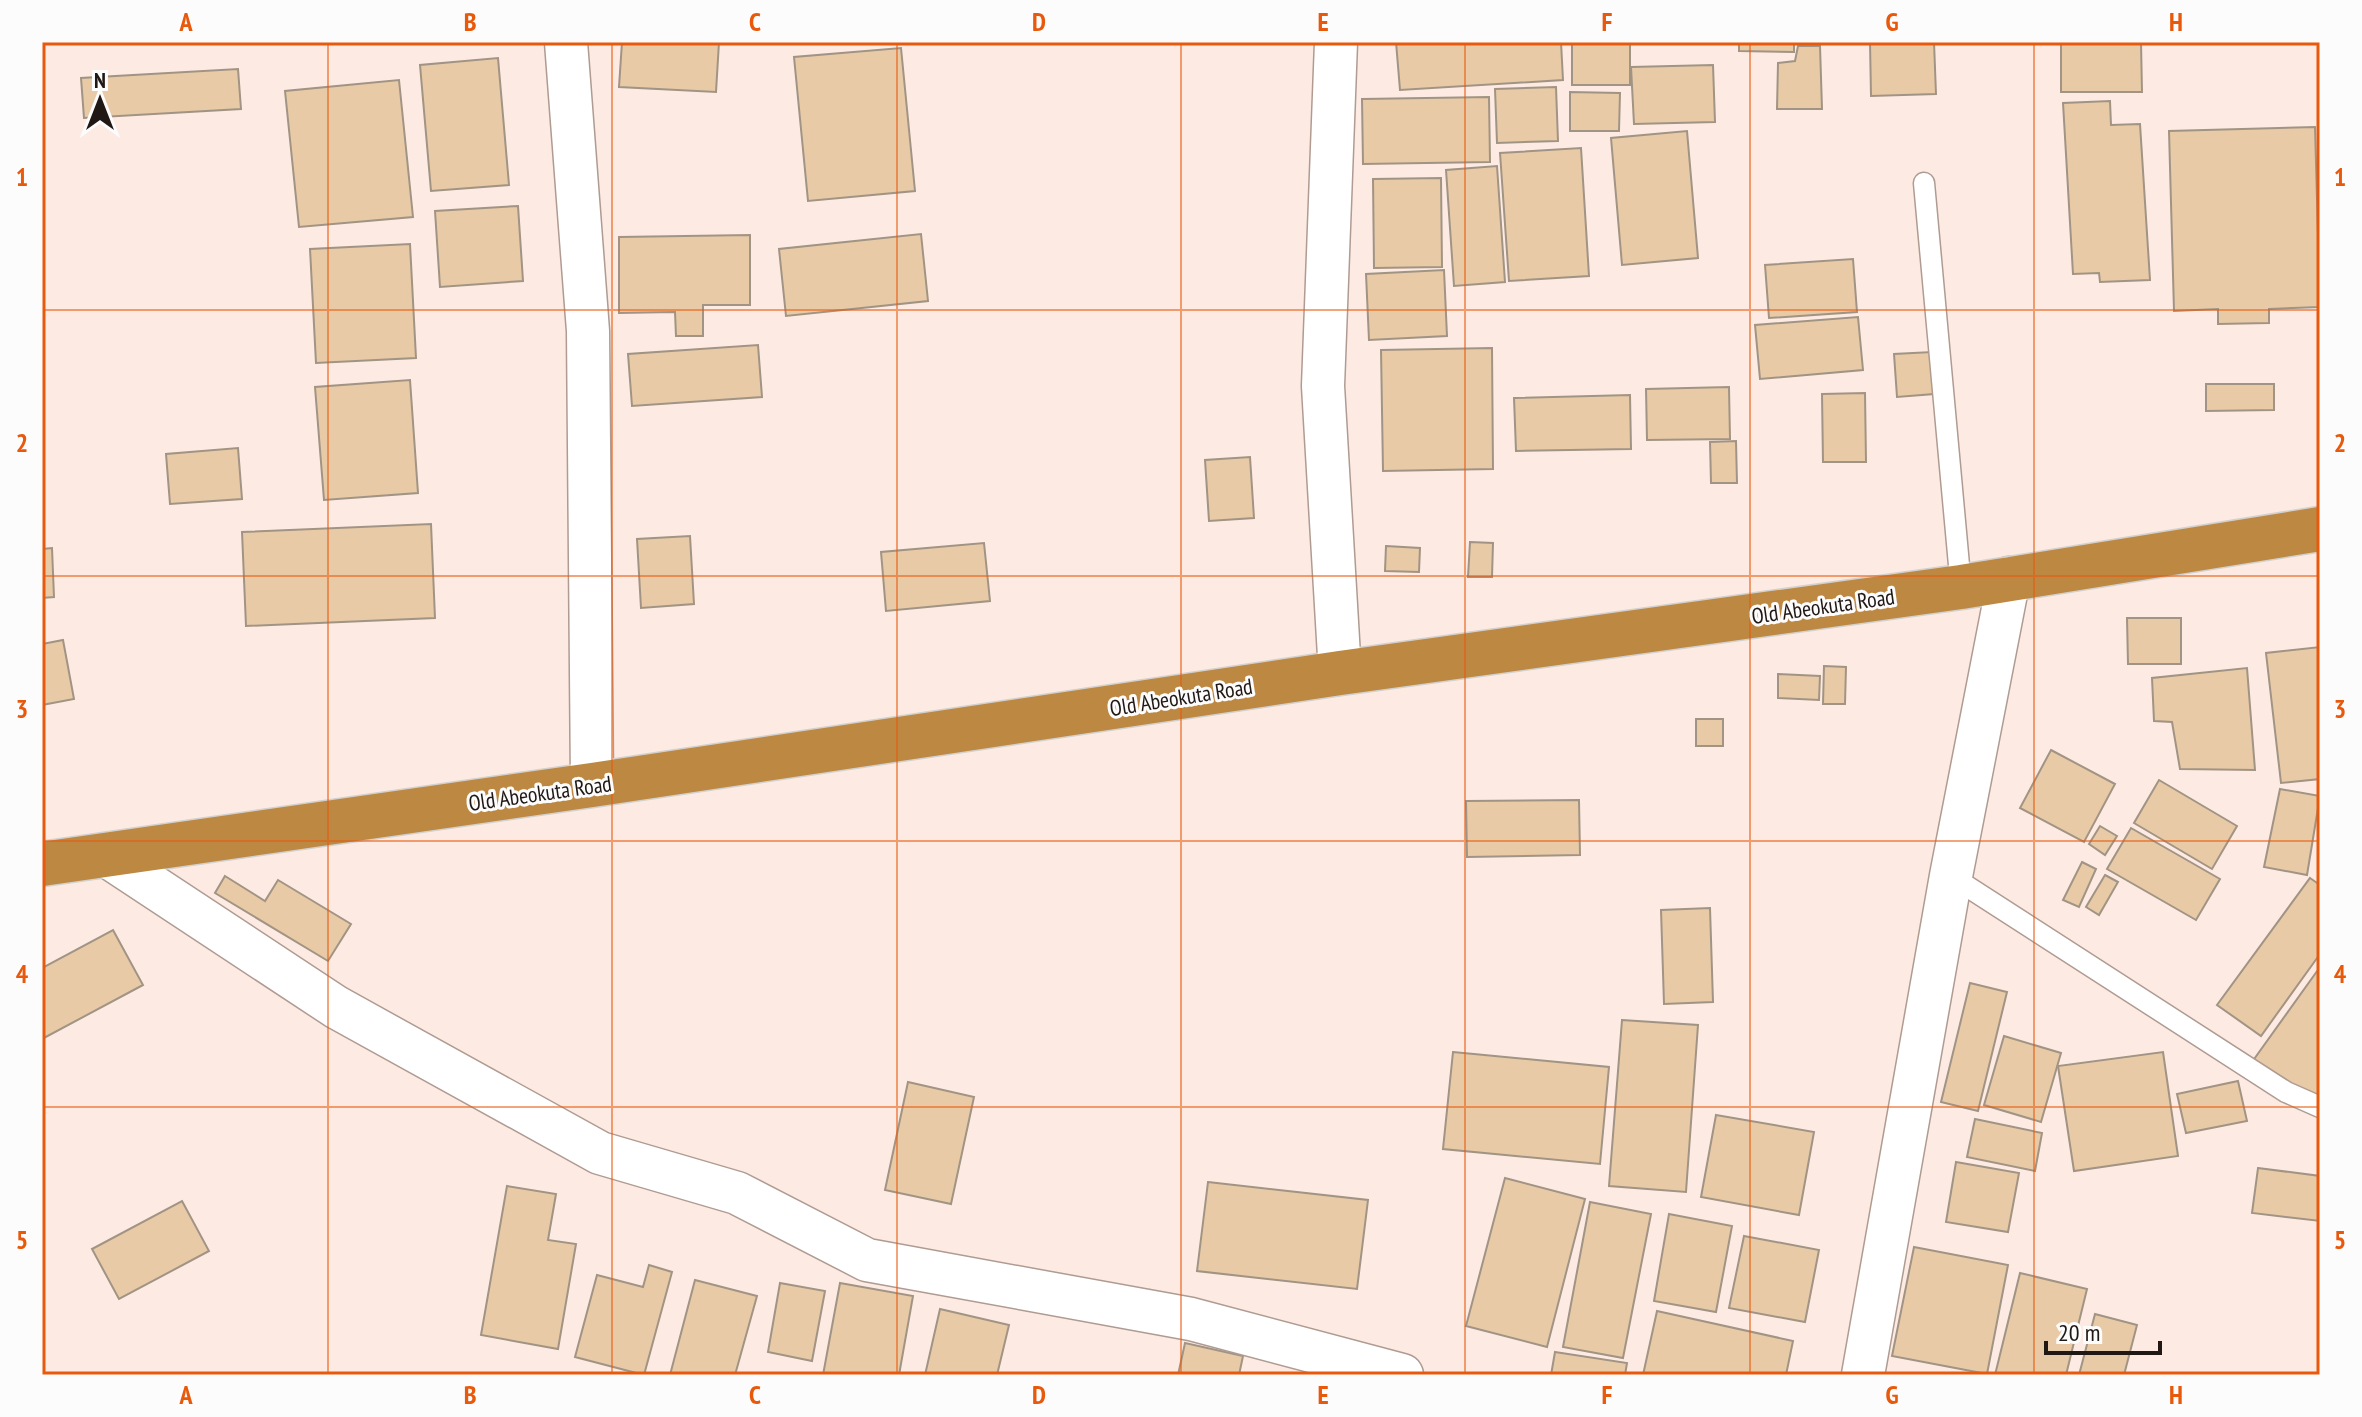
<svg xmlns="http://www.w3.org/2000/svg" width="2362" height="1417" viewBox="0 0 2362 1417" font-family="'PT Sans Narrow',sans-serif">
  <style>
    .building { fill: #e8caa6; stroke: #a19484; stroke-width: 2 }
    .lines { fill: none; stroke-linecap: round; stroke-linejoin: round }
    .lane-casing { stroke: #af9b91; stroke-width: 23 }
    .street-casing { stroke: #af9b91; stroke-width: 45 }
    .highway-casing { stroke: #d2d1d0; stroke-width: 47 }
    .lane { stroke: #fff; stroke-width: 20 }
    .street { stroke: #fff; stroke-width: 42 }
    .highway { stroke: #bc8842; stroke-width: 44 }
    .grid { fill: none; stroke: #e8590c; stroke-width: 2; stroke-opacity: 0.55 }
    .labels { text-anchor: middle; dominant-baseline: central; stroke-width: 6; stroke-linejoin: round; paint-order: stroke }
    .street-label { font-size: 22px; fill: #201815; stroke: #fcfcfc }
    .neatline { fill: none; stroke: #e8590c; stroke-width: 3 }
    .grid-label { font-size: 26px; text-anchor: middle; font-weight: bold; fill: #e8590c }
  </style>
  <rect width="100%" height="100%" fill="#fdebe3"/>
  <g class="building">
    <polygon points="622,42 719,42 716,92 619,87"/>
    <polygon points="1396,42 1561,42 1563,80 1400,90"/>
    <rect x="1572" y="42" width="58" height="43"/>
    <polygon points="1739,42 1794,42 1794,52 1739,51"/>
    <polygon points="1870,42 1934,42 1936,94 1871,96"/>
    <polygon points="2061,42 2141,42 2142,92 2061,92"/>
    <polygon points="1798,46 1820,46 1822,109 1777,109 1778,63 1795,61"/>
    <polygon points="901,48 915,191 808,201 794,57"/>
    <polygon points="498,58 509,185 431,191 420,65"/>
    <polygon points="1713,65 1715,122 1634,124 1631,67"/>
    <polygon points="238,69 241,109 84,118 81,78"/>
    <polygon points="399,80 413,217 299,227 285,91"/>
    <polygon points="1556,87 1558,141 1497,143 1495,89"/>
    <polygon points="1570,92 1620,93 1619,131 1570,131"/>
    <polygon points="1489,97 1490,162 1363,164 1362,99"/>
    <polygon points="2110,101 2111,125 2140,124 2150,280 2100,282 2099,273 2073,274 2063,103"/>
    <polygon points="2315,127 2320,307 2269,309 2269,323 2218,324 2218,309 2174,311 2169,131"/>
    <polygon points="1687,131 1698,258 1622,265 1611,138"/>
    <polygon points="1581,148 1589,276 1509,281 1500,153"/>
    <polygon points="1497,166 1505,282 1454,286 1446,170"/>
    <polygon points="1441,178 1442,267 1374,268 1373,179"/>
    <polygon points="518,206 523,281 440,287 435,211"/>
    <polygon points="921,234 928,301 786,316 779,249"/>
    <polygon points="750,235 750,305 703,305 703,336 676,336 675,312 619,313 619,237"/>
    <polygon points="410,244 416,358 316,363 310,249"/>
    <polygon points="1853,259 1857,312 1769,318 1765,265"/>
    <polygon points="1444,270 1447,336 1369,340 1366,274"/>
    <polygon points="1858,317 1863,370 1760,379 1755,325"/>
    <polygon points="758,345 762,397 632,406 628,354"/>
    <polygon points="1492,348 1493,469 1383,471 1381,350"/>
    <polygon points="1932,352 1934,394 1897,397 1894,354"/>
    <polygon points="410,380 418,493 324,500 315,387"/>
    <polygon points="2206,384 2274,384 2274,410 2206,411"/>
    <polygon points="1729,387 1730,439 1647,440 1646,389"/>
    <polygon points="1865,393 1866,462 1823,462 1822,394"/>
    <polygon points="1630,395 1631,449 1516,451 1514,398"/>
    <polygon points="1736,441 1737,483 1711,483 1710,442"/>
    <polygon points="238,448 242,499 170,504 166,454"/>
    <polygon points="1250,457 1254,518 1209,521 1205,460"/>
    <polygon points="431,524 435,618 246,626 242,532"/>
    <polygon points="690,536 694,604 641,608 637,539"/>
    <polygon points="1470,542 1493,543 1492,577 1468,577"/>
    <polygon points="984,543 990,601 886,611 881,552"/>
    <polygon points="1386,546 1420,548 1419,572 1385,571"/>
    <polygon points="52,548 54,597 42,598 42,549"/>
    <polygon points="2127,618 2181,618 2181,664 2128,664"/>
    <polygon points="63,640 74,699 42,705 42,644"/>
    <polygon points="2320,647 2320,779 2281,783 2266,653"/>
    <polygon points="1824,666 1846,667 1845,704 1823,704"/>
    <polygon points="2247,668 2255,770 2180,769 2172,722 2154,721 2152,678"/>
    <polygon points="1778,674 1820,676 1819,700 1778,698"/>
    <rect x="1696" y="719" width="27" height="27"/>
    <polygon points="2051,750 2115,784 2084,842 2020,808"/>
    <polygon points="2159,780 2237,826 2212,869 2134,823"/>
    <polygon points="2280,789 2320,796 2307,875 2264,867"/>
    <polygon points="1579,800 1580,855 1467,857 1466,801"/>
    <polygon points="2100,826 2117,836 2105,855 2089,844"/>
    <polygon points="2131,828 2220,879 2196,920 2107,869"/>
    <polygon points="2082,862 2096,869 2079,907 2063,900"/>
    <polygon points="2105,875 2118,882 2099,915 2086,907"/>
    <polygon points="225,876 265,901 278,880 351,924 328,961 215,893"/>
    <polygon points="2310,878 2320,885 2320,954 2261,1036 2217,1005"/>
    <polygon points="1710,908 1713,1002 1664,1004 1661,910"/>
    <polygon points="113,930 143,985 42,1039 42,968"/>
    <polygon points="2320,967 2320,1090 2311,1103 2252,1062"/>
    <polygon points="1970,983 2007,992 1978,1111 1941,1102"/>
    <polygon points="1622,1020 1698,1025 1686,1192 1609,1186"/>
    <polygon points="2004,1036 2061,1053 2041,1122 1984,1105"/>
    <polygon points="1453,1052 1609,1067 1600,1164 1443,1149"/>
    <polygon points="2163,1052 2178,1156 2074,1171 2058,1066"/>
    <polygon points="2238,1081 2247,1121 2186,1133 2177,1094"/>
    <polygon points="908,1082 974,1097 951,1204 885,1190"/>
    <polygon points="1716,1115 1814,1132 1799,1215 1701,1197"/>
    <polygon points="1975,1119 2042,1133 2035,1171 1967,1157"/>
    <polygon points="1956,1162 2019,1173 2008,1232 1946,1222"/>
    <polygon points="2258,1168 2320,1176 2320,1221 2252,1213"/>
    <polygon points="1505,1178 1585,1199 1547,1347 1466,1326"/>
    <polygon points="1208,1182 1368,1200 1357,1289 1197,1271"/>
    <polygon points="507,1186 556,1194 548,1240 576,1244 558,1349 481,1335"/>
    <polygon points="182,1201 209,1251 119,1299 92,1249"/>
    <polygon points="1590,1202 1651,1214 1623,1358 1563,1347"/>
    <polygon points="1669,1214 1732,1226 1716,1312 1654,1301"/>
    <polygon points="1744,1236 1819,1250 1805,1322 1729,1308"/>
    <polygon points="1914,1247 2008,1265 1987,1374 1892,1356"/>
    <polygon points="649,1265 672,1272 644,1375 575,1357 597,1275 643,1287"/>
    <polygon points="2020,1273 2087,1289 2066,1375 1995,1375"/>
    <polygon points="695,1280 757,1296 735,1375 670,1375"/>
    <polygon points="780,1283 825,1291 812,1361 768,1352"/>
    <polygon points="840,1283 913,1296 899,1375 823,1375"/>
    <polygon points="940,1309 1009,1325 997,1375 925,1375"/>
    <polygon points="1657,1311 1793,1341 1786,1375 1643,1375"/>
    <polygon points="2095,1314 2137,1325 2124,1375 2079,1375"/>
    <polygon points="1185,1343 1243,1356 1239,1375 1178,1375"/>
    <polygon points="1555,1352 1627,1363 1625,1375 1551,1375"/>
  </g>
  <g class="lines">
    <defs>
      <g id="lane">
        <polyline points="1924,183 1961,587"/>
        <polyline points="1951,876 2286,1092 2320,1107"/>
      </g>
      <g id="street">
        <polyline points="566,42 588,331 592,785"/>
        <polyline points="1336,42 1323,386 1340,673"/>
        <polyline points="107,856 336,1007 600,1153 737,1193 867,1260 1191,1319 1402,1375"/>
        <polyline points="1863,1375 1951,876 2009,578"/>
      </g>
      <polyline id="highway" points="42,864 592,785 1340,673 1961,587 2320,529"/>
    </defs>
    <use href="#lane" class="lane-casing"/>
    <use href="#street" class="street-casing"/>
    <use href="#highway" class="highway-casing"/>
    <use href="#lane" class="lane"/>
    <use href="#street" class="street"/>
    <use href="#highway" class="highway"/>
  </g>
  <path class="grid" d="M328,42V1375M612,42V1375M897,42V1375M1181,42V1375M1465,42V1375M1750,42V1375M2034,42V1375M42,310H2320M42,576H2320M42,841H2320M42,1107H2320"/>
  <g class="labels">
    <g class="street-label">
      <text transform="translate(1823 606) rotate(-8)">Old Abeokuta Road</text>
      <text transform="translate(1181 697) rotate(-9)">Old Abeokuta Road</text>
      <text transform="translate(540 793) rotate(-8)">Old Abeokuta Road</text>
    </g>
  </g>
  <rect width="2362" height="1417" fill="none" stroke="#fcfcfc" stroke-width="88"/>
  <g transform="translate(100 100)" stroke="#fcfcfc" stroke-width="6" paint-order="stroke">
  <path d="M0-6L14 30L0 20L-14 30Z" fill="#201815"/>
  <text y="-12" font-size="22" font-weight="bold" text-anchor="middle" fill="#201815">N</text>
  </g>
  <path d="M2046 1341v12h114v-12" fill="none" stroke="#201815" stroke-width="4"/>
  <text x="2058" y="1341" font-size="24" fill="#201815" stroke="#fcfcfc" stroke-width="6" paint-order="stroke">20 m</text>
  <rect x="44" y="44" width="2274" height="1329" class="neatline"/>
  <g class="grid-label">
    <text x="186" y="31">A</text>
    <text x="470" y="31">B</text>
    <text x="755" y="31">C</text>
    <text x="1039" y="31">D</text>
    <text x="1323" y="31">E</text>
    <text x="1607" y="31">F</text>
    <text x="1892" y="31">G</text>
    <text x="2176" y="31">H</text>
    <text x="22" y="186">1</text>
    <text x="2340" y="186">1</text>
    <text x="22" y="452">2</text>
    <text x="2340" y="452">2</text>
    <text x="22" y="718">3</text>
    <text x="2340" y="718">3</text>
    <text x="22" y="983">4</text>
    <text x="2340" y="983">4</text>
    <text x="22" y="1249">5</text>
    <text x="2340" y="1249">5</text>
    <text x="186" y="1404">A</text>
    <text x="470" y="1404">B</text>
    <text x="755" y="1404">C</text>
    <text x="1039" y="1404">D</text>
    <text x="1323" y="1404">E</text>
    <text x="1607" y="1404">F</text>
    <text x="1892" y="1404">G</text>
    <text x="2176" y="1404">H</text>
  </g>
</svg>
